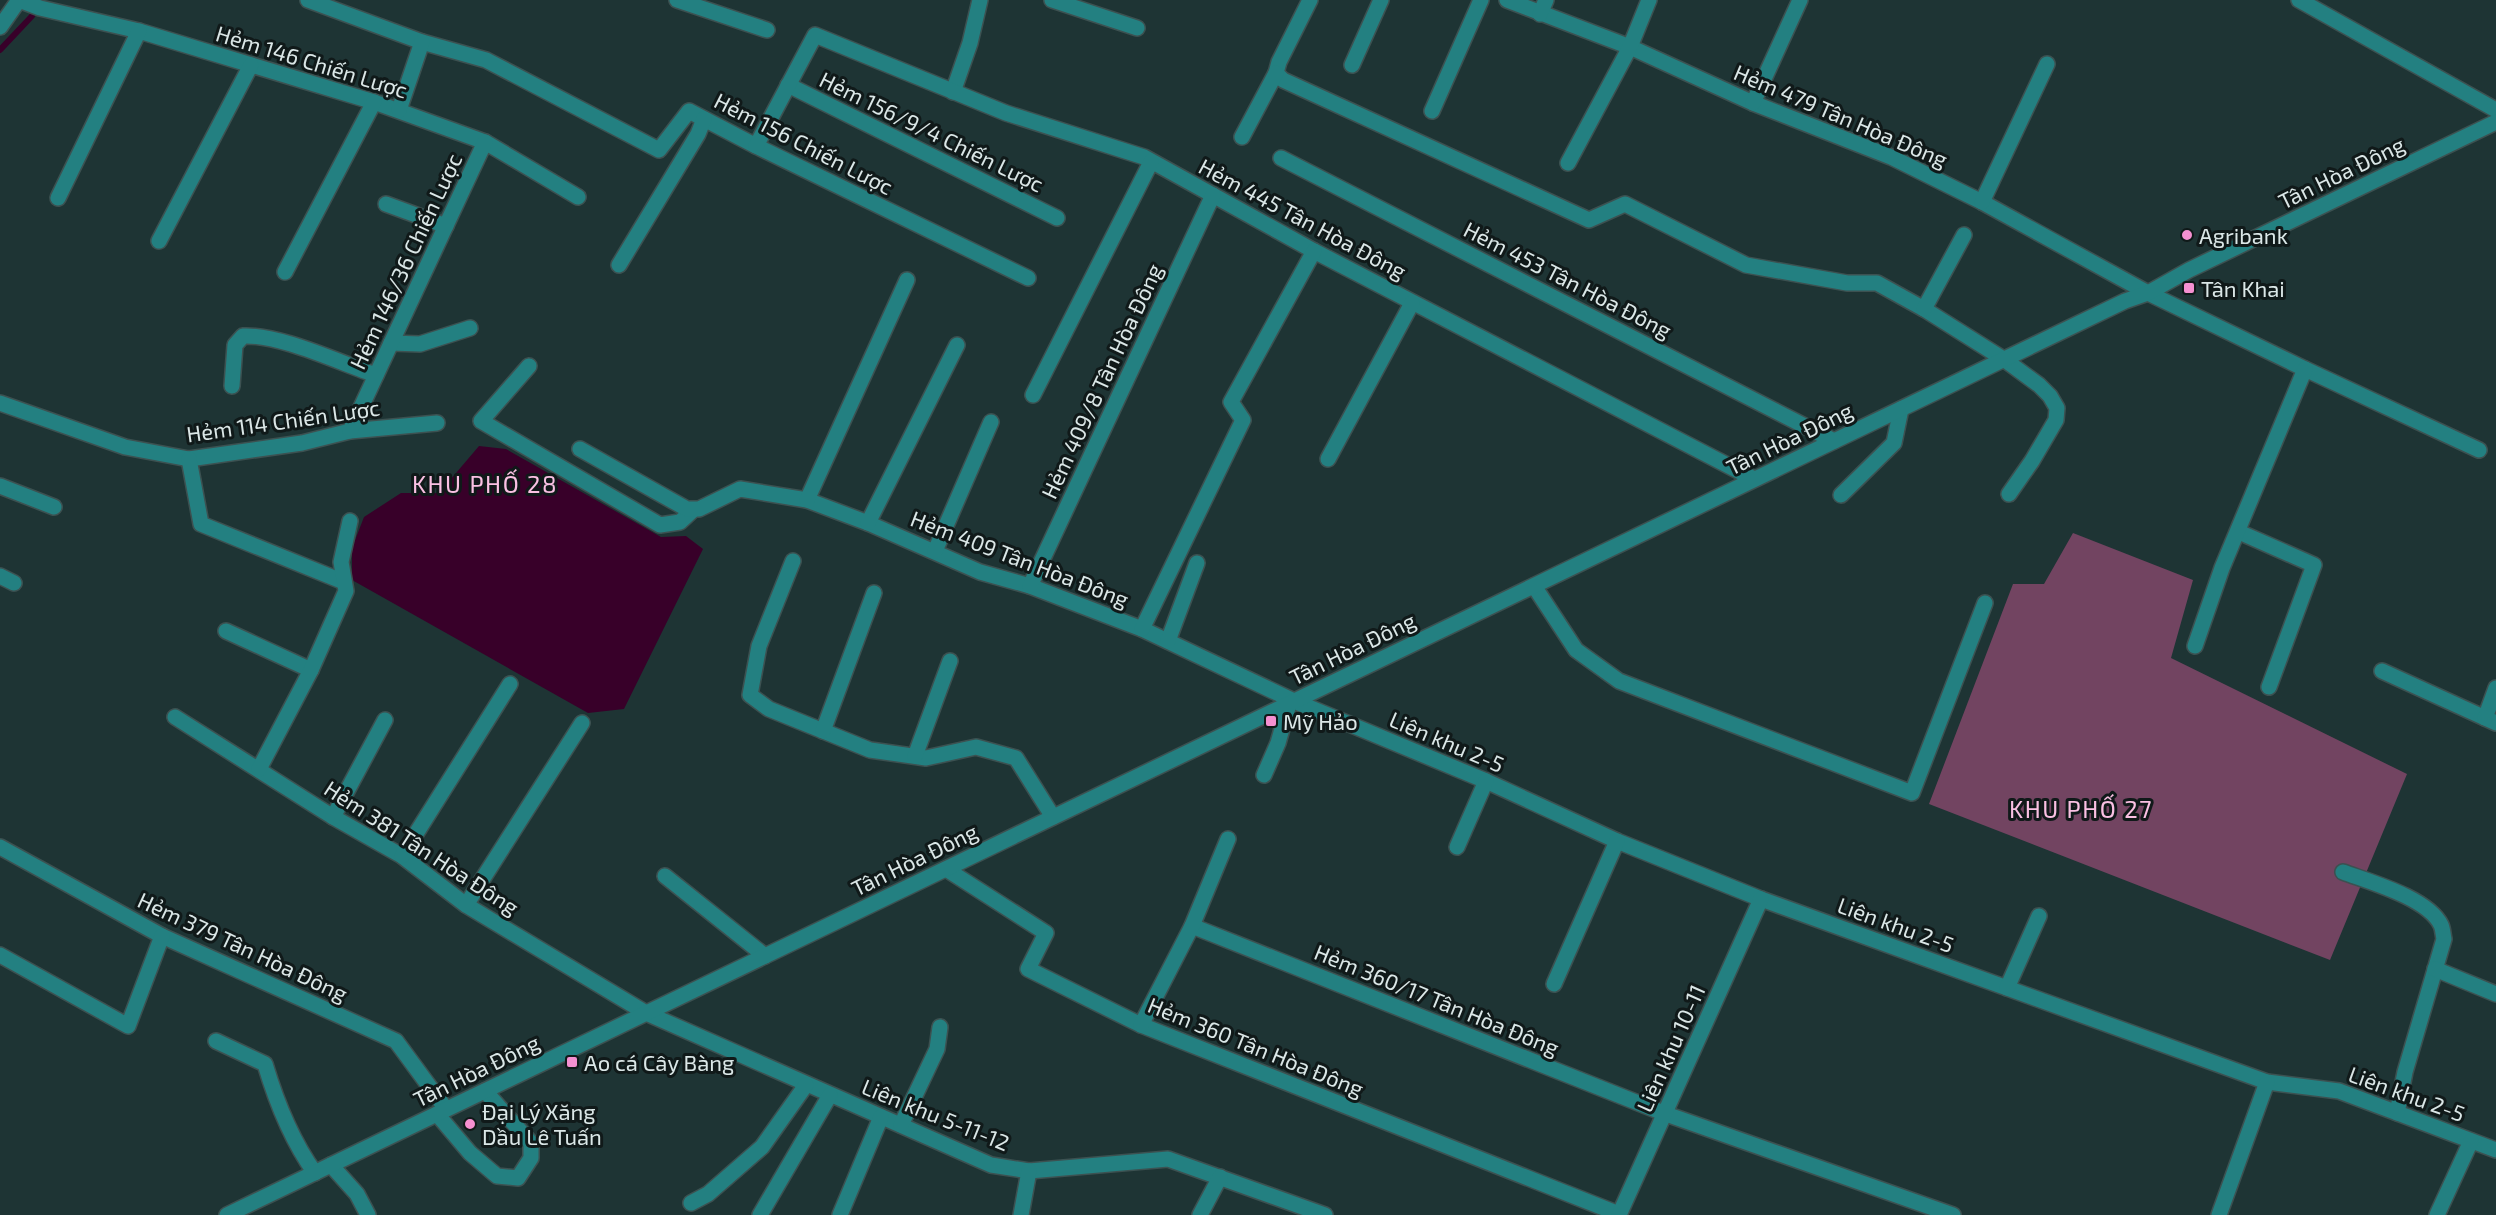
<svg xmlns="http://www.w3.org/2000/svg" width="2496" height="1215" viewBox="0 0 2496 1215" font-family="'Exo 2',sans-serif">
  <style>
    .green { fill: #724461 }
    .water { fill: #380029 }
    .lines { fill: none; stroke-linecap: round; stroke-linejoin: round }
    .stream { stroke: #380029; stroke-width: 6 }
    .minor-casing { stroke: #3c5151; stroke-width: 18 }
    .minor { stroke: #238081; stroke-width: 15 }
    .poi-dot { fill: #f590d1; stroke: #101919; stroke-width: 2 }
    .labels { text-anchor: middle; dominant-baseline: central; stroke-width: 6; stroke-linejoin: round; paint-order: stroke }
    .street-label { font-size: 22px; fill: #dbe7e7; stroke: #101919 }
    .poi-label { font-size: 22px; fill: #dbe7e7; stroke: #101919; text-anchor: start }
    .neighbourhood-label { font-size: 24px; letter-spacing: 1.5px; fill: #fac0e3; stroke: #101919 }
  </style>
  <rect width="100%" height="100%" fill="#1e3434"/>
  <polygon class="green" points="2073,533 2193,580 2171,658 2407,774 2330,960 1929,804 2013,584 2044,584"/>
  <polygon class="water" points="479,446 506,449 661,537 686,536 703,549 624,709 588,713 352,580 352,548 364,517 401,493 439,493"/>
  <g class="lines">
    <polyline class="stream" points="0,50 32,16 35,7"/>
    <defs>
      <g id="minor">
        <polyline points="308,0 422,42 486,60 659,150 689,111 756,146 1028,278"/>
        <polyline points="677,0 767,30"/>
        <polyline points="1052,0 1137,28"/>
        <polyline points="1310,0 1279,62 1276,73 1283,80 1589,220 1625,204 1746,265 1847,283 1877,283 1924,309 2005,360 2039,385 2050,396 2057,408 2056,420 2032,461 2009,494"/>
        <polyline points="1507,0 1630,47 1753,103 1891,157 1982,202 2148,293 2305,369 2479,450"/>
        <polyline points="2299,0 2496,110"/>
        <polyline points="1540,14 1546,0"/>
        <polyline points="0,27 19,0 40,8 139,31 374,102 485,142 578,197"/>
        <polyline points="1352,65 1381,0"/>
        <polyline points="788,85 1057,218"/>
        <polyline points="953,92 970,43 980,0"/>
        <polyline points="1753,103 1800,0"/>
        <polyline points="399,110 422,42"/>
        <polyline points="1432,111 1481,0"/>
        <polyline points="1242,137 1276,73"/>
        <polyline points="756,146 815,35 1006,113 1144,157 1314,251 1754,479"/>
        <polyline points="1281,158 1834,441"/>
        <polyline points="1568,163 1630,47 1649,0"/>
        <polyline points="58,198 139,31"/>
        <polyline points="1982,202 2047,64"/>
        <polyline points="386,204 446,226"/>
        <polyline points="159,241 251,65"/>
        <polyline points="619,265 698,134 704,119"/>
        <polyline points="285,272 374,102"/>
        <polyline points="1924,309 1964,235"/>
        <polyline points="391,343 420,344 470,328"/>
        <polyline points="529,366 481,421 660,525 680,522 693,510"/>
        <path d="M232,386L235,345L243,336C280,334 340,363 376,375"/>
        <polyline points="1033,395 1151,162"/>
        <polyline points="0,403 125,447 189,459 302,443 350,431 437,423"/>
        <polyline points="350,431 485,142"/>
        <polyline points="580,449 687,509 699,509 740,489 807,500 868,523 980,572 1030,586 1142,629 1294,701 1486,781 1617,841 1761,899 2267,1082 2339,1091 2496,1150"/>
        <polyline points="189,459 201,524 344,582"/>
        <polyline points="1328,459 1412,303"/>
        <polyline points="0,486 54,507"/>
        <polyline points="1841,495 1894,443 1901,409"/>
        <polyline points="807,500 907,280"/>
        <polyline points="868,523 957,345"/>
        <polyline points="2239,532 2314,565 2269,687"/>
        <polyline points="935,551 991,422"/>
        <polyline points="793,561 759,646 750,695 769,709 870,750 926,758 976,747 1016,758 1053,817"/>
        <polyline points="0,576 14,583"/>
        <polyline points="1030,586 1213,195"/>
        <polyline points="1534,586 1576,650 1619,681 1912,793 1985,603"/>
        <polyline points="1142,629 1243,420 1231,402 1314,251"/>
        <polyline points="226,631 311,670"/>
        <polyline points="1168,641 1197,563"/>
        <polyline points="2195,646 2222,568 2305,369"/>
        <polyline points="2382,671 2496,723"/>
        <polyline points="175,717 333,817 402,856 466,905 646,1013 991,1165 1029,1171 1168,1159 1325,1215"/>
        <polyline points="2485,718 2496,688"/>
        <polyline points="823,731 874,593"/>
        <polyline points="915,756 950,661"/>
        <polyline points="259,769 311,670 346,591 341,562 350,521"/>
        <polyline points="1264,775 1278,743 1289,704"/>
        <polyline points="333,817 385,720"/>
        <polyline points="0,847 162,936 396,1041 446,1109"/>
        <polyline points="1457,847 1486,781"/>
        <polyline points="402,856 510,684"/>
        <polyline points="946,869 1046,933 1028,969 1141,1025 1619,1214"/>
        <path d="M2343,872C2370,882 2428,898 2441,925C2443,929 2443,935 2444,939L2405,1072L2397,1113"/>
        <polyline points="665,876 765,956"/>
        <polyline points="466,905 582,723"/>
        <polyline points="1192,926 1666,1114 1953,1215"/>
        <polyline points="0,955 128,1026 162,936"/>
        <polyline points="2435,969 2496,994"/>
        <polyline points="1554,984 1617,841"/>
        <polyline points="2007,988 2039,916"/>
        <polyline points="1141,1025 1192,926 1228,839"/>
        <path d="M216,1041L265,1064C276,1101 292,1141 315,1173"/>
        <polyline points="437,1114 470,1153 497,1176 518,1178 531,1158 531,1143 485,1091"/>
        <polyline points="901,1125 937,1049 940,1027"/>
        <polyline points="331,1165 357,1194 368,1215"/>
        <polyline points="691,1203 708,1194 762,1147 806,1085"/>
        <polyline points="227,1215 2125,301 2148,293 2189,270 2496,122"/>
        <polyline points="760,1215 830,1095"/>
        <polyline points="840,1215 881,1117"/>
        <polyline points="1021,1215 1029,1171"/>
        <polyline points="1200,1215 1220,1177"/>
        <polyline points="1619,1215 1761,899"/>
        <polyline points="2219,1215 2267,1082"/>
        <polyline points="2437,1215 2471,1141"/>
      </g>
    </defs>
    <use href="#minor" class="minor-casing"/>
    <use href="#minor" class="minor"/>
  </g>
  <g class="poi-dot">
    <circle cx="2187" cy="235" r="6"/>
    <rect x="2183" y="282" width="12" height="12" rx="3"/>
    <rect x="1265" y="715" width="12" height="12" rx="3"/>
    <rect x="566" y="1056" width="12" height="12" rx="3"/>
    <circle cx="470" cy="1124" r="6"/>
  </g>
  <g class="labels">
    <g class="street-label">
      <text transform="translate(312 61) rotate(17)">Hẻm 146 Chiến Lược</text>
      <text transform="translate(1841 115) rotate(23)">Hẻm 479 Tân Hòa Đông</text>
      <text transform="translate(932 131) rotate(26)">Hẻm 156/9/4 Chiến Lược</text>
      <text transform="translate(804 143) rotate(27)">Hẻm 156 Chiến Lược</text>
      <text transform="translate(2341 172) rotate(-26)">Tân Hòa Đông</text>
      <text transform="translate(1303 218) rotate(28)">Hẻm 445 Tân Hòa Đông</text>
      <text transform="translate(405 261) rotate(-65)">Hẻm 146/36 Chiến Lược</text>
      <text transform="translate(1568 279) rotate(27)">Hẻm 453 Tân Hòa Đông</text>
      <text transform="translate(1101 381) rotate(-65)">Hẻm 409/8 Tân Hòa Đông</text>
      <text transform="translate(283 420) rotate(-8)">Hẻm 114 Chiến Lược</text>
      <text transform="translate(1789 438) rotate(-26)">Tân Hòa Đông</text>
      <text transform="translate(1020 558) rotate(21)">Hẻm 409 Tân Hòa Đông</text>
      <text transform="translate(1352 648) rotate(-26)">Tân Hòa Đông</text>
      <text transform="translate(1447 741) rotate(23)">Liên khu 2-5</text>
      <text transform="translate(422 847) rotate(33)">Hẻm 381 Tân Hòa Đông</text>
      <text transform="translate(914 859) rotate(-26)">Tân Hòa Đông</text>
      <text transform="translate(1896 924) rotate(20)">Liên khu 2-5</text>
      <text transform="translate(243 946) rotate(25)">Hẻm 379 Tân Hòa Đông</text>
      <text transform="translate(1437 999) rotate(22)">Hẻm 360/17 Tân Hòa Đông</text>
      <text transform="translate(1256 1046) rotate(22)">Hẻm 360 Tân Hòa Đông</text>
      <text transform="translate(1670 1048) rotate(-66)">Liên khu 10-11</text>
      <text transform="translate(476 1070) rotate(-26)">Tân Hòa Đông</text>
      <text transform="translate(2407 1093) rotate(20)">Liên khu 2-5</text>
      <text transform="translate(936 1114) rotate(22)">Liên khu 5-11-12</text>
    </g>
    <g class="poi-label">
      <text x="2199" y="235">Agribank</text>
      <text x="2201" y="288">Tân Khai</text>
      <text x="1283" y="721">Mỹ Hảo</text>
      <text x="584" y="1062">Ao cá Cây Bàng</text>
      <text x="482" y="1111">Đại Lý Xăng<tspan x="482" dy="25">Dầu Lê Tuấn</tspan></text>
    </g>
    <g class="neighbourhood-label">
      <text x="485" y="483">KHU PHỐ 28</text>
      <text x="2081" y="808">KHU PHỐ 27</text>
    </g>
  </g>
</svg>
